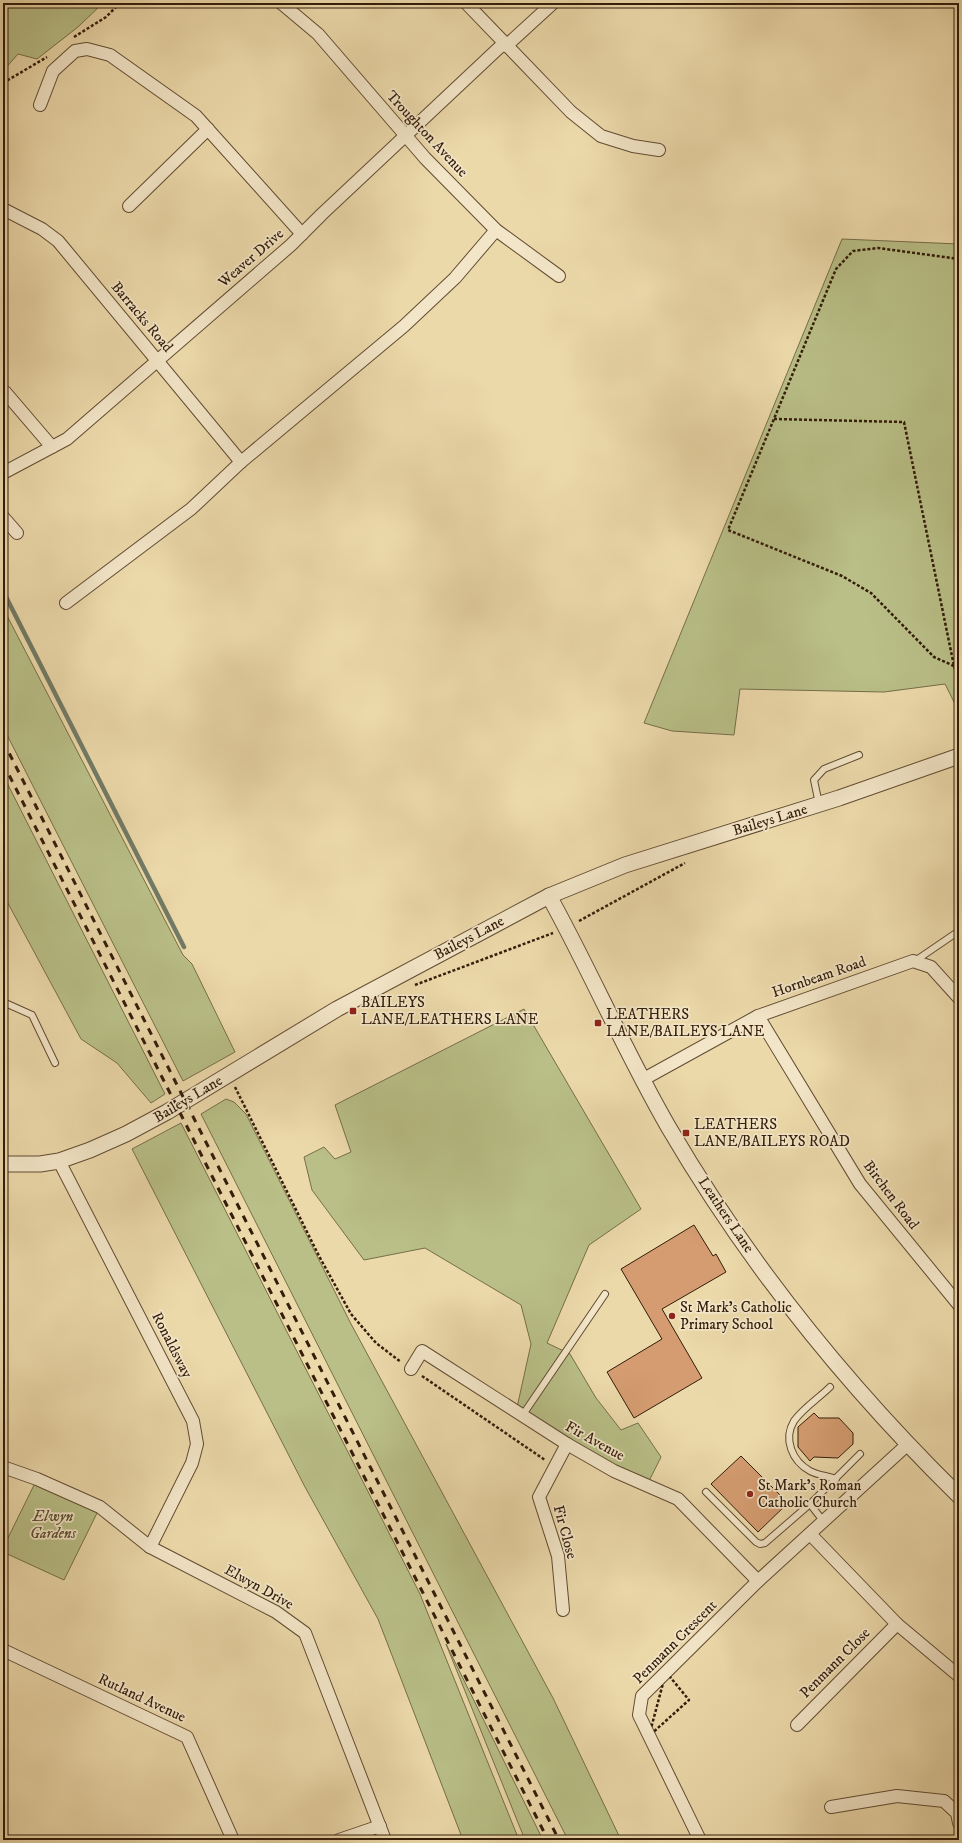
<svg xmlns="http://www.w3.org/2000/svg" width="962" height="1843" viewBox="0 0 962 1843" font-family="'IM FELL DW Pica',serif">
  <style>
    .green { fill: #b9bf87; stroke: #766e48 }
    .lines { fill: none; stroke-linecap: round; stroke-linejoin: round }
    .stream { stroke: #717b66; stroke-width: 4.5 }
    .building { fill: #d59c71; stroke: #331c0a }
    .service-casing { stroke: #614b32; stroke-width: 8 }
    .minor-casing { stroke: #614b32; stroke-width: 14 }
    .tertiary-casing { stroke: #614b32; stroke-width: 17 }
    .path { stroke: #331c0a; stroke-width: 2.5; stroke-dasharray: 3 2; stroke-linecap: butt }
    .service { stroke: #f3e6c8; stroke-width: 6 }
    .minor { stroke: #f3e6c8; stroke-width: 12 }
    .tertiary { stroke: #f3e6c8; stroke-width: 15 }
    .rail { stroke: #331c0a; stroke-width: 3; stroke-dasharray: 7 7; stroke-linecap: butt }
    .poi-dot { fill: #8f2418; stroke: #f3e6c8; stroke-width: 1.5 }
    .labels { text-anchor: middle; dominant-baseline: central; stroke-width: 3.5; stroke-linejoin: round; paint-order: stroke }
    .street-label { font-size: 15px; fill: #331c0a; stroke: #f3e6c8 }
    .poi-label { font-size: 15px; fill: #331c0a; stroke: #f3e6c8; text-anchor: start }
    .park-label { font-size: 15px; font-style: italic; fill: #5b4d30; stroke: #f3e6c8 }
  </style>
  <rect width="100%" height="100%" fill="#ecd9aa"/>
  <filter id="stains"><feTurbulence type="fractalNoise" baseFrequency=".005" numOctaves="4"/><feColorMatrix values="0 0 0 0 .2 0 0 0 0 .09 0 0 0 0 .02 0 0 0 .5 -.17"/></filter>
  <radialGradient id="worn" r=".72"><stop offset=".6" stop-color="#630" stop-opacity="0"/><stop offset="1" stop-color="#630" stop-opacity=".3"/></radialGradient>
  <g class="green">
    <polygon points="3,3 103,3 78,27 37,59 18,54 3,71"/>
    <polygon points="842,239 959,244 959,712 945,684 884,692 740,689 734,735 672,731 644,723"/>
    <polygon points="3,608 183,955 192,964 235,1052 183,1081 3,727"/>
    <polygon points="3,775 165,1094 151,1103 117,1063 81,1039 3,894"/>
    <polygon points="524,1009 641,1209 589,1245 547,1343 570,1354 596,1398 621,1430 638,1423 661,1457 647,1485 516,1412 531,1344 521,1305 425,1248 364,1260 312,1190 304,1157 324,1147 335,1159 351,1152 335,1105"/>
    <polygon points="226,1099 234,1102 246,1114 350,1322 553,1698 621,1840 568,1840 201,1114"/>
    <polygon points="181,1123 420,1594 519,1840 463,1840 378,1619 305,1487 132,1149"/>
    <polygon points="37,1479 100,1507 64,1580 3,1552 3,1548"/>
    <polygon points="446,1644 543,1840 525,1840"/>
  </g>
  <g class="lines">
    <polyline class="stream" points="3,591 184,947"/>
  </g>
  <g class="building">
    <polygon points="694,1225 713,1256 716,1254 726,1272 662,1309 702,1378 634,1418 607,1372 662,1339 621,1269"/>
    <polygon points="814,1413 819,1418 839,1418 853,1433 853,1444 838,1458 814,1457 810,1461 798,1447 798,1427"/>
    <polygon points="741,1456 788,1503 758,1532 711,1484"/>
  </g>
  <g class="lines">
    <defs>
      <g id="service">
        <polyline points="819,804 814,780 824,769 859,755"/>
        <polyline points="915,961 959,931"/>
        <polyline points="3,1002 32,1015 55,1063"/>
        <path d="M830,1387C819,1398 803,1408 794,1421C783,1439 792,1461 810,1471C817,1475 828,1476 836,1479"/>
        <polyline points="522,1416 605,1294"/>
        <polyline points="706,1492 756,1542 760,1544 765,1543 810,1504"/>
        <polyline points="824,1522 810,1504 860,1454"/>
      </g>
      <g id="minor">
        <polyline points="281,3 318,34 425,158 496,230 559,276"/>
        <polyline points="466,3 571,112 601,136 633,146 659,150"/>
        <polyline points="506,46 553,3"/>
        <polyline points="40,105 53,71 75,51 87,49 110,55 196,116 302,234"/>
        <polyline points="129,206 208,129"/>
        <polyline points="3,209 42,229 58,241 241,462"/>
        <polyline points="5,392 52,447"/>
        <polyline points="3,473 67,439 291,245 322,214 503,44"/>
        <polyline points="3,517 17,533"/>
        <polyline points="66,603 191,509 241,462 404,326 455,278 496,230"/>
        <polyline points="758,1016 860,1184 959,1305"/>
        <polyline points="642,1080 758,1016 913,961 931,967 959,998"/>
        <polyline points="59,1161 193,1421 197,1444 192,1463 150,1547"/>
        <polyline points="411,1369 422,1351 567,1444 614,1471 678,1499 758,1581"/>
        <polyline points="3,1467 37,1479 100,1507 150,1547 276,1612 305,1633 385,1840"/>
        <polyline points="810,1534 897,1624 959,1676"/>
        <polyline points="563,1610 558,1556 539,1497 567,1444"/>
        <polyline points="3,1650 187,1737 233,1840"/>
        <polyline points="797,1725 897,1624"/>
        <polyline points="831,1807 897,1796 944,1801 957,1813 959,1823"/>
        <polyline points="3,1839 4,1840"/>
        <polyline points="339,1840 380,1826"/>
        <polyline points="700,1840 639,1715 642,1696 758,1581 908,1444"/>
      </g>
      <g id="tertiary">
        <path d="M549,896C591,972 625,1052 669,1128C748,1263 848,1387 959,1496"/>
        <polyline points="3,1164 40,1164 59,1161 90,1150 126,1134 167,1112 337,1009 549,896 625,865 839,798 959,756"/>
      </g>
    </defs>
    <use href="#service" class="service-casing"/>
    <use href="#minor" class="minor-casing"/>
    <use href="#tertiary" class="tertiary-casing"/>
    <g class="path">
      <polyline points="74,37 106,17 120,3"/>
      <polyline points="3,83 47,57"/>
      <polyline points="774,419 904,422 954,666 959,683"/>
      <polyline points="954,665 959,648"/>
      <polyline points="954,666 934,657 871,593 842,576 728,530 836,269 853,251 878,248 959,259"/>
      <polyline points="579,921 685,863"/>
      <polyline points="415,985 553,933"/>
      <polyline points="235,1087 319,1256 351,1314 376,1343 401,1362"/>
      <polyline points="422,1376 545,1460"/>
      <polygon points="666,1672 689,1700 649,1736"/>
    </g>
    <use href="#service" class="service"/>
    <use href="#minor" class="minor"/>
    <use href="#tertiary" class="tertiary"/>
    <g class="rail">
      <polyline points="3,741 559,1840"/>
      <polyline points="3,763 548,1840"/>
    </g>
  </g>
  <g class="poi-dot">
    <rect x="349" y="1007" width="8" height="8" rx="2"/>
    <rect x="594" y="1019" width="8" height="8" rx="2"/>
    <rect x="682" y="1129" width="8" height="8" rx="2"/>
    <circle cx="672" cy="1316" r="4"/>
    <circle cx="750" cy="1494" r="4"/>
  </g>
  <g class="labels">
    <g class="street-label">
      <text transform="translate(427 134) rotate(47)">Troughton Avenue</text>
      <text transform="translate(251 258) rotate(-41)">Weaver Drive</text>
      <text transform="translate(142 317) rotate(50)">Barracks Road</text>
      <text transform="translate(770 820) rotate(-17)">Baileys Lane</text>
      <text transform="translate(469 938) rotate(-28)">Baileys Lane</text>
      <text transform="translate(819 977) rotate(-19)">Hornbeam Road</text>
      <text transform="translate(188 1099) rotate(-31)">Baileys Lane</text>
      <text transform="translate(891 1195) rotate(53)">Birchen Road</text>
      <text transform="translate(726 1215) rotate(56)">Leathers Lane</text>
      <text transform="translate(172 1345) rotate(63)">Ronaldsway</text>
      <text transform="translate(595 1441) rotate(29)">Fir Avenue</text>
      <text transform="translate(565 1532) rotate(75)">Fir Close</text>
      <text transform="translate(259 1587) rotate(29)">Elwyn Drive</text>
      <text transform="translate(675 1642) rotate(-45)">Penmann Crescent</text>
      <text transform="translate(835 1663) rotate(-45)">Penmann Close</text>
      <text transform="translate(142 1698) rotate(25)">Rutland Avenue</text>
    </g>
    <g class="poi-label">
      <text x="361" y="1002">BAILEYS<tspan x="361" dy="17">LANE/LEATHERS LANE</tspan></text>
      <text x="606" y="1014">LEATHERS<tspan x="606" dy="17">LANE/BAILEYS LANE</tspan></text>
      <text x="694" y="1124">LEATHERS<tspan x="694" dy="17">LANE/BAILEYS ROAD</tspan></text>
      <text x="680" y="1307">St Mark's Catholic<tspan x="680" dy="17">Primary School</tspan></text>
      <text x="758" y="1485">St Mark's Roman<tspan x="758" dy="17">Catholic Church</tspan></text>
    </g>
    <g class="park-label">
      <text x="53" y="1516">Elwyn<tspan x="53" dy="17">Gardens</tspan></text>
    </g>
  </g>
  <rect width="962" height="1843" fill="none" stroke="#ecd9aa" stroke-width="16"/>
  <rect x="4" y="4" width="954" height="1835" fill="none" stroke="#331c0a" stroke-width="2"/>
  <rect x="8" y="8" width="946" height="1827" fill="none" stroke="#331c0a"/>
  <rect width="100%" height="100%" filter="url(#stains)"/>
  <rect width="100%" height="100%" fill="url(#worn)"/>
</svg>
